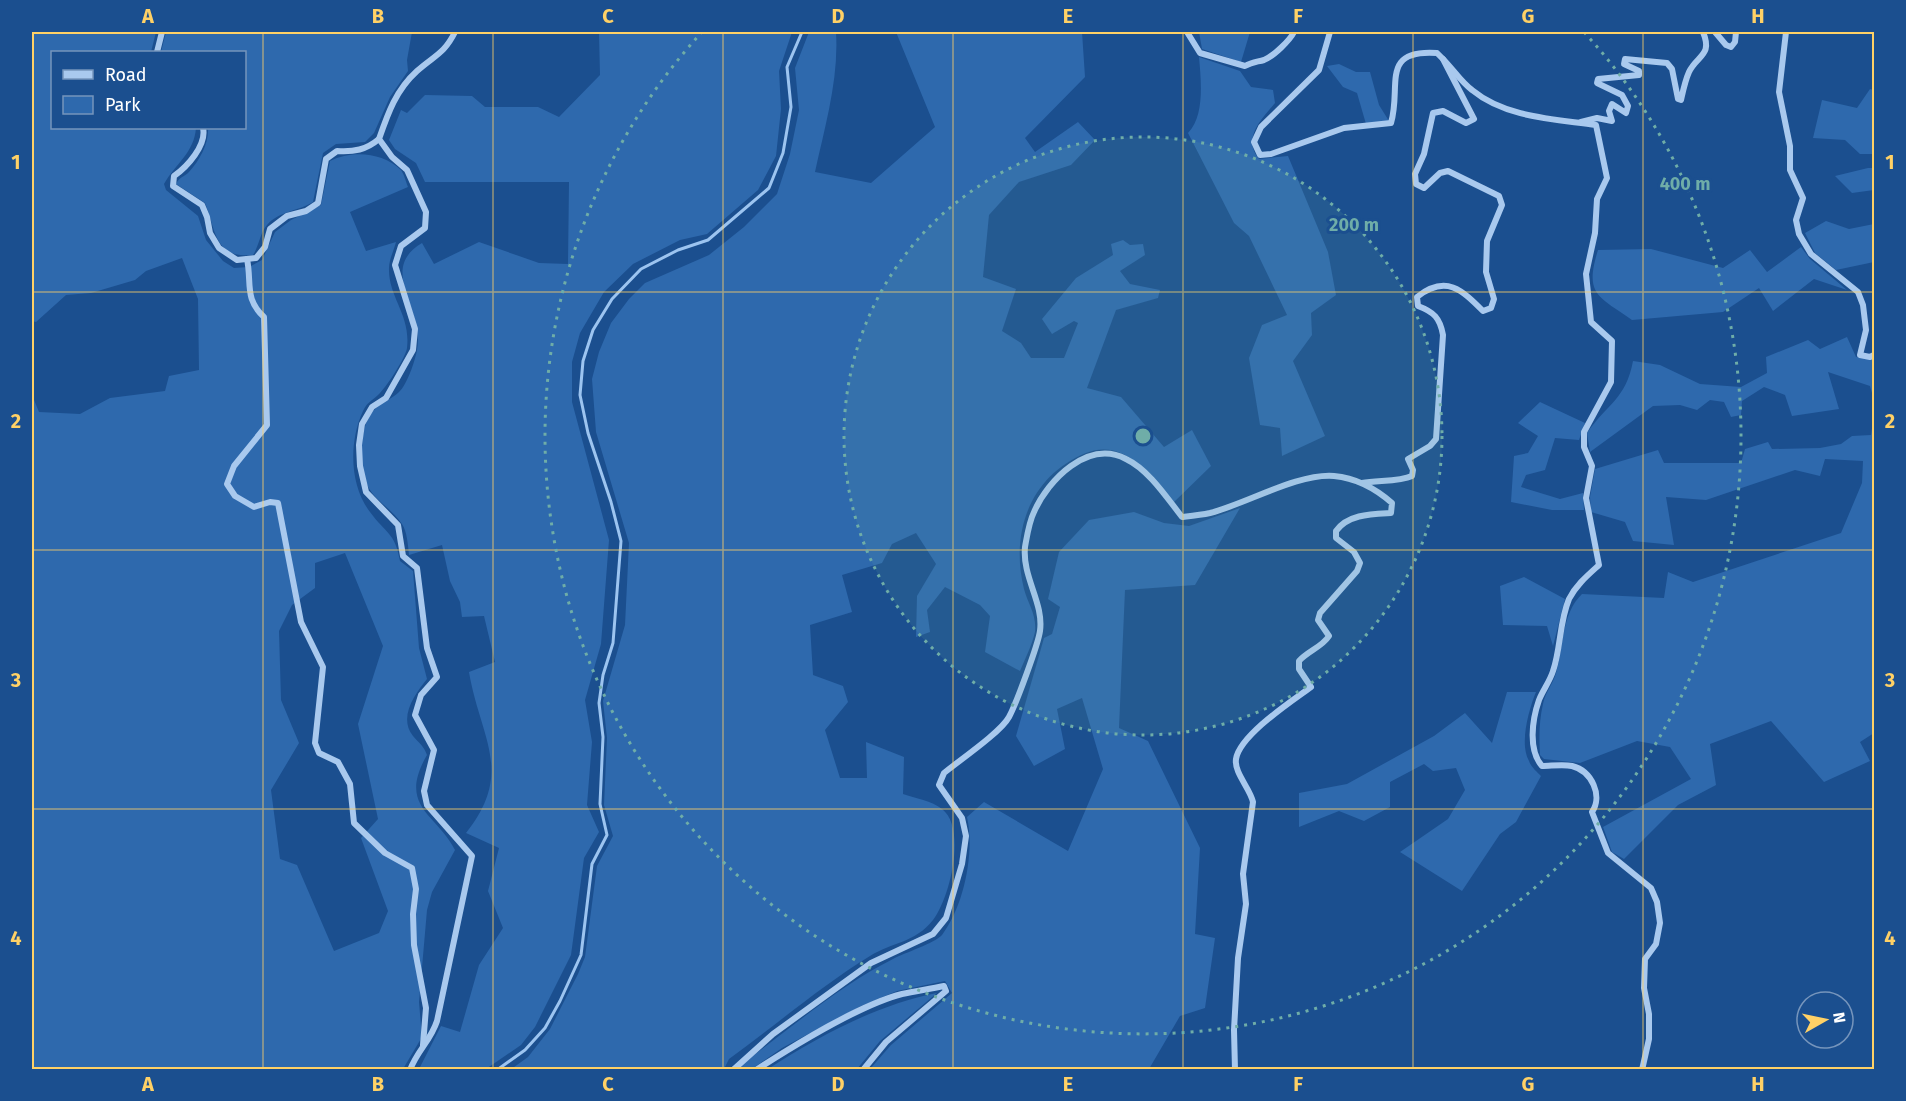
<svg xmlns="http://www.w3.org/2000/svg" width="1906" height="1101" viewBox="0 0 1906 1101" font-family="'Fira Sans',sans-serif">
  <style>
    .green { fill: #2e69ad; fill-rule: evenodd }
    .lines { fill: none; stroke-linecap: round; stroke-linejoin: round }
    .stream { stroke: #9cc4f0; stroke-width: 3 }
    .minor { stroke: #a9c9ee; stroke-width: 6 }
    .grid { fill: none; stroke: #ffd166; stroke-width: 1.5; stroke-opacity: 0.55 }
    .ring { fill: none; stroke: #6fada8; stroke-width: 3; stroke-dasharray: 3 6 }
    .centre { fill: #6fada8; stroke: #1b4f8f; stroke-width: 3 }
    .ring-label { font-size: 18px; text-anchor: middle; font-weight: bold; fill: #6fada8; stroke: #1b4f8f; stroke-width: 6; stroke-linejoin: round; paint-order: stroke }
    .neatline { fill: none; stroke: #ffd166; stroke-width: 2 }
    .grid-label { font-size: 20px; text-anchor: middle; font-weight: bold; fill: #ffd166 }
  </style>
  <rect width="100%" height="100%" fill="#1b4f8f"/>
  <g class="green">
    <path d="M32,32H156L151,52H52V128H196C194,153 176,163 164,184L166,190L198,216L206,240L223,261L234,268L249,267L262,260L275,232L291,220L321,205L330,161C352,150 382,152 401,170C404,174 406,182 408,187L350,212L366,251L396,242C394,250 389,260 389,268C388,297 411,315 407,348C406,357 386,388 378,395C372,401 367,402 363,411C349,441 349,485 370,512C386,534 395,532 400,561L413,571L419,648L427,679C415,694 398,717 413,736C419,743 424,746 427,755C397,807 437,814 455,850L432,892L427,910L419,1002L422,1037L403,1069H32V395L39,412L80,414L110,398L165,391L169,376L199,370L198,299L182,258L146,271L135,280L91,293L66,295L36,322L32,321ZM345,553L383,646L358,724L378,819L361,838L388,911L379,933L334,951L297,865L280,859L271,790L299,743L281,700L279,631L292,605L315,588V563Z"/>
    <path d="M166,32H412L407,60L408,71L390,97L374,133L365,142L336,144L323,153L313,202C299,211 279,211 267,225C260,233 259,246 253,255C214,259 216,230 205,203L176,184C179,177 184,177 189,172C200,160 209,143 208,128H244V52H161Z"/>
    <path d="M599,32H792L779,71L781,109L776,156L758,190L707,234L680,240L633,264L604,292L580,333L572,362V402L609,540L601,644L585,700L592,742L587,805L599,832L584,858L571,955L535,1027L521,1045L486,1069H419L441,1026L460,1032L479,965L503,928L488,891L499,848L466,833C515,771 480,738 469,672L495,662L484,616L462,617L460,602L450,581L442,545L409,555C408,545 407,531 402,524C385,500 365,499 362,464C361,448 362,423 373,411C380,403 392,399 399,392C407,385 415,361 417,350C425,308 377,270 422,243L434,264L479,242L539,263L568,264L569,182H425L416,163L395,149L389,140L401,110L407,113L425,95L472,96L485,107H538L559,117L600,75Z"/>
    <path d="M809,32H836C839,79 825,126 815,172L871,183L935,127L896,32H1082L1085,77L1025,138L1035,152L1078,122L1095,140L1071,165L1019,182L989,215L983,277L1016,289L1002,331L1021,343L1031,358H1064L1078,323L1074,321L1052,334L1042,319L1076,278L1113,255L1111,244L1123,240L1130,245L1143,244L1145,255L1120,271L1130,284L1160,290L1158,298L1116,310L1087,388L1121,397L1164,447L1192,430L1211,466L1173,503C1152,475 1124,438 1086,453C1030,476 1010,532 1024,589C1028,604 1037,615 1035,632C1032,645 1025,659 1020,671L985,652L990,616L980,605L945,587L927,610L930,632L916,637L917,596L936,564L916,533L892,544L882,563L842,575L852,612L810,625L813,675L843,686L848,702L825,730L840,778H867L866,742L904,757L903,794C915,798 932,801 942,809C967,828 950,898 933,920C915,943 892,942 870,956C821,986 776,1025 729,1059L724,1069L510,1070L528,1057L550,1029L578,974L585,957L597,866L613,836L604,805L607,738L603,701L625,625L629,543L596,432L592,379L599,352L611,323L629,299L645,283L709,255L744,227L777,194L790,154L799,110L795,68Z"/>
    <polygon points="1199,32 1250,32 1241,62 1202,49"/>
    <path d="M1199,57L1240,71L1251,87L1273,90L1275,103C1261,120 1242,138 1259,159L1288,156L1328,252L1336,295L1311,313L1312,335L1293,361L1325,436L1282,456L1280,428L1260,425L1249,358L1262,325L1287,315L1249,236L1234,223L1188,133C1205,116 1201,80 1199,57Z"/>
    <polygon points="1339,64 1356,72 1370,72 1379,105 1389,121 1366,124 1357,93 1343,87 1327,66"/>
    <polygon points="1870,89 1874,90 1874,154 1860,154 1845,140 1813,138 1822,100 1857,108"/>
    <polygon points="1868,168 1874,168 1874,190 1852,193 1835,176"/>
    <polygon points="1826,221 1849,229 1874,224 1874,262 1836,270 1815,253 1805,233"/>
    <path d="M1801,247L1810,259L1847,290L1814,279L1773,311L1759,288L1723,312L1632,320C1598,296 1584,295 1598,250L1651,249L1723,268L1750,250L1767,272Z"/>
    <path d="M1847,337L1856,357L1874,359V400L1870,386L1828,372L1839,409L1792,416L1785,395L1764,387L1742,401L1741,415L1731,417L1724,402L1710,400L1697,410L1680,405L1653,406L1590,452L1587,433C1607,404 1626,399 1633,361L1660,365L1700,384L1741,387L1767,373L1766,357L1808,340L1820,349Z"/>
    <polygon points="1540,402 1585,423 1579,440 1555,438 1545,470 1526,475 1521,487 1560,499 1583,493 1584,510 1552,510 1511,502 1514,456 1528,453 1538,436 1518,423"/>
    <path d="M1874,414V733L1860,742L1870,761L1824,782L1771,721L1710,744L1716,785L1678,805L1624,859L1612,852L1603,827L1691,779L1670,747L1637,741L1580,763L1544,759L1540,755C1539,738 1539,721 1543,704C1545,693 1553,684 1556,673C1564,647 1561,614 1582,594L1664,598L1668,572L1693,582L1841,533L1862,483L1863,461L1825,459L1820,476L1795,470L1706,500L1666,497L1674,545L1633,541L1625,522L1591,512L1590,497L1595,469L1658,450L1664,463H1741L1745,449L1768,442L1772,449L1820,448L1841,444L1852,436L1871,435Z"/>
    <path d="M1240,508L1195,585L1125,590L1119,728L1148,741L1200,848L1195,934L1215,938L1205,1008L1180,1016L1149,1069H870L891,1045L952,993L945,981L897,991L861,1006L782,1048L752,1069L740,1070L742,1064C791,1028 839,986 893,959C904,953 935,943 942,935C964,906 975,852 967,817L984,802L1068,851L1103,769L1082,698L1057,709L1065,749L1034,766L1016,736L1044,638L1052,634L1060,607L1048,599L1059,552L1089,520L1134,512L1164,523L1189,526Z"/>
    <polygon points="1524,577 1565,599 1553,646 1547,626 1503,625 1500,586"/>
    <path d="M1507,692H1536C1529,709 1519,744 1529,761C1531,767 1537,772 1541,776L1516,822L1500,834L1462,891L1400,852L1448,819L1465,790L1456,768L1433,771L1424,764L1390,782V807L1364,821L1339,811L1299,827V793L1347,784L1434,736L1465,713L1492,743Z"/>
    <path d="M937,993L880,1041L857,1069H768C819,1036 876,1005 937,993Z"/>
  </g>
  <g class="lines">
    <polyline class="stream" points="497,1070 525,1050 545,1028 560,1001 581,955 592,864 607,835 600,804 603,737 599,703 603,675 613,643 621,541 611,502 588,433 580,395 583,361 593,330 612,299 641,269 678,250 708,240 769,188 783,153 791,107 787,67 802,32"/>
    <g class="minor">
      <path d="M1187,32L1200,53L1245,66C1252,62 1257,62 1264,60C1274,56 1290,40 1294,32"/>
      <path d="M1330,32L1319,70L1261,127L1254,142L1260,155L1271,154L1344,128L1391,123C1402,87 1379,49 1437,53L1443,59L1474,119L1466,123L1443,111L1433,113L1424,154L1415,174L1416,184L1424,188L1440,173L1448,171L1499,196L1502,205L1487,241L1486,272L1494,299L1491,308L1483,311C1462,290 1446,274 1417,297L1418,306C1434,312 1440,318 1443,335L1436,439L1430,446L1408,459L1413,470L1412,476C1399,482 1377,480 1362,483"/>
      <polyline points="1715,32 1726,45 1731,47 1735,42 1736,32"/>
      <polyline points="1786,32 1779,92 1790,146 1790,170 1803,198 1796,220 1799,234 1811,254 1858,292 1863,305 1866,330 1860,355 1870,357 1874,355"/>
      <polyline points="157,52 162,32"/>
      <path d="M1443,59C1453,69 1461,82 1472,90C1506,118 1555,119 1596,125L1607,178L1597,199L1595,233L1586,274L1591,322L1612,341L1611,382L1584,432V447L1592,466L1586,498L1599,565C1588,575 1576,585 1569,599C1559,623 1561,648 1553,671C1550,681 1543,690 1539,700C1532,720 1528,750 1542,766C1551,766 1563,764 1572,766C1592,771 1603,796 1592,812L1608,853L1651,888L1657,902L1660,923L1656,944L1645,959L1644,988L1649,1014V1039L1642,1070"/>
      <path d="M1581,122L1597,118L1612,121L1609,111L1612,104L1626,113L1628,106L1622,95L1597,83L1598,79L1639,75V71L1624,64L1625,59L1667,63L1672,69L1678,99L1681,100C1683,91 1685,81 1689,72C1697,55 1713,56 1703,32"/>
      <path d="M203,128C207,145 187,167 174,176L173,186L202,205L207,217L210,233L219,248L237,260L256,258L265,247L270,229L287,216L306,211L318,203L326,159L337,151C354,152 366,150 379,139"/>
      <path d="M247,259C252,283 244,299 264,317L267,425L234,466L227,484L235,496L254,507L270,502L278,503L301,622L323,667L315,743L319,753L338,762L350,784L354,823L385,853L412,868L416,889L413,914L414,945L426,1008L423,1045"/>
      <path d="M410,1070C417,1051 431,1040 437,1021L472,856L427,805L424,791L434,750L415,715L421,695L437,677L427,648L417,568L403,556L398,525L366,492L360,466L359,445L362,424L372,407L386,398L413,350L415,329L395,265L401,246L425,228L426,212L407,170L392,157L379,139C388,113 396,90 417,71C435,55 444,54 455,32"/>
      <path d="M733,1070L773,1034L871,963L933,934L946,918L962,864L966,836L962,818L939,785L944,773C960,760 1001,732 1009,717C1016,704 1038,645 1040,631C1044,603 1022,577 1025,547C1027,536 1029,522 1034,512C1048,480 1088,439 1126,459C1149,470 1167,498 1182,517C1191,516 1201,515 1210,513C1246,504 1298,473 1334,476C1356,478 1376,489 1392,503L1391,513C1372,514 1348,514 1336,531V538L1354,552L1360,563L1357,571L1320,613L1318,620L1329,636C1322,647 1308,651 1299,661V669L1311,687C1292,701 1240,735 1236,759C1234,773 1250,788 1253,802L1243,874L1246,904L1238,958L1234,1030L1235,1070"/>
      <path d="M756,1070C795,1045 859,1005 902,994C916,991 930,989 944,986L946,991L886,1042L863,1070"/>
    </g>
  </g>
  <path class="grid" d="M263,32V1070M493,32V1070M723,32V1070M953,32V1070M1183,32V1070M1413,32V1070M1643,32V1070M32,292H1874M32,550H1874M32,809H1874"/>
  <circle cx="1143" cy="436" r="299" fill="#6fada8" fill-opacity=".12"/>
  <g class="ring">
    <circle cx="1143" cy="436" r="299"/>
    <path d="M1584 32A598 598 0 1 1 702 32"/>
  </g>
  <circle cx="1143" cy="436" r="9" class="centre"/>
  <g class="ring-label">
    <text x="1685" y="190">400 m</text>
    <text x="1354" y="231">200 m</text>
  </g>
  <rect width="1906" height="1101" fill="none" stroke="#1b4f8f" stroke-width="66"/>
  <rect x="51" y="51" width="195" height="78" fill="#1b4f8f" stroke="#7695bc" stroke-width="1.5"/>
  <rect x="63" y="70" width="30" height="9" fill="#a9c9ee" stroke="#7695bc" stroke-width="1.5"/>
  <text x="105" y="81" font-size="18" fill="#ffffff">Road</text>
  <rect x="63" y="96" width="30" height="18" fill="#2e69ad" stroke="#7695bc" stroke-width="1.5"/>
  <text x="105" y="111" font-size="18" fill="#ffffff">Park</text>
  <g transform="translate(1825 1020) rotate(81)"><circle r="28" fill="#1b4f8f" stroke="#7695bc" stroke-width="1.5"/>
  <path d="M0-4.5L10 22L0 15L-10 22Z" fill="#ffd166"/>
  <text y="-9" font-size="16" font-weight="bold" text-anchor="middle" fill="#ffffff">N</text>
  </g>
  <rect x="33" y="33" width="1840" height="1035" class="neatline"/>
  <g class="grid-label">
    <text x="148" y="23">A</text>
    <text x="378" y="23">B</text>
    <text x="608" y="23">C</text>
    <text x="838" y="23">D</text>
    <text x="1068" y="23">E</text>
    <text x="1298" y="23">F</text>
    <text x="1528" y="23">G</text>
    <text x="1758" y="23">H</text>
    <text x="16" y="169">1</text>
    <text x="1890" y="169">1</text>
    <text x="16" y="428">2</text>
    <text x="1890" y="428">2</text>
    <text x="16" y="687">3</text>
    <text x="1890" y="687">3</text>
    <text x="16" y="945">4</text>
    <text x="1890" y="945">4</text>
    <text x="148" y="1091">A</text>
    <text x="378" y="1091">B</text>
    <text x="608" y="1091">C</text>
    <text x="838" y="1091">D</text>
    <text x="1068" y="1091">E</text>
    <text x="1298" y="1091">F</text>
    <text x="1528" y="1091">G</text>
    <text x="1758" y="1091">H</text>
  </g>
</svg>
